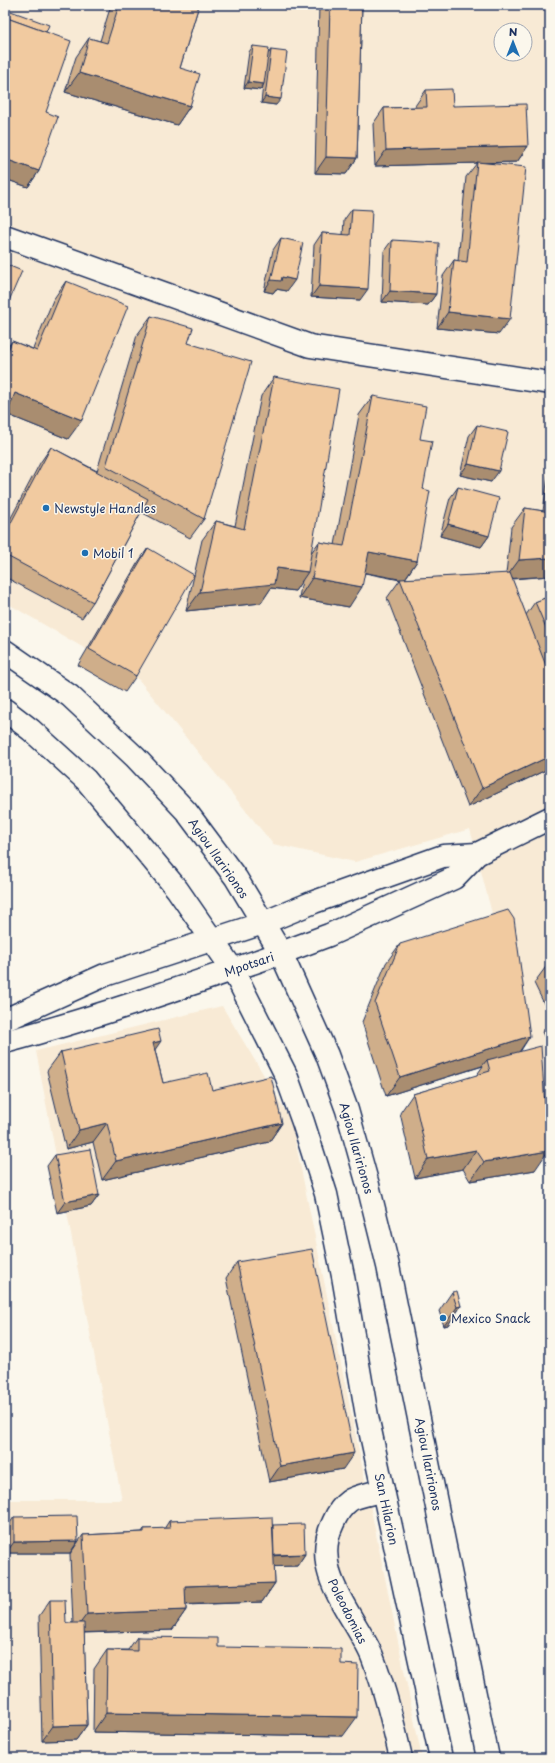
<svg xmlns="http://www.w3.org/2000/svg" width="555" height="1763" viewBox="0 0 555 1763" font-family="'Playpen Sans',sans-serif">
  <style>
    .built { fill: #f8ead5; fill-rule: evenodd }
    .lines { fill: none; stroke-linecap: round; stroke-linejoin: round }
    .street-casing { stroke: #1b2f5e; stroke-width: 25 }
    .secondary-casing { stroke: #1b2f5e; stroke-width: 25 }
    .street { stroke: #fbf7ec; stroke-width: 22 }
    .secondary { stroke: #fbf7ec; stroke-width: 22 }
    .wall { fill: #cfae8a; stroke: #1b2f5e }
    .shaded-wall { fill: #a98d70; stroke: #1b2f5e }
    .building { fill: #f1caa0; stroke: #1b2f5e }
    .poi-dot { fill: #1f6fb2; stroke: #fbf7ec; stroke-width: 1.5 }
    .labels { text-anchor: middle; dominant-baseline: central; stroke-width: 3; stroke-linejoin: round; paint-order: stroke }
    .poi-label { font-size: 12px; fill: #1b2f5e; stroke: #fbf7ec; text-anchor: start }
    .street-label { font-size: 12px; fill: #1b2f5e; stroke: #fbf7ec }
  </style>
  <rect width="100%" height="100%" fill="#fbf7ec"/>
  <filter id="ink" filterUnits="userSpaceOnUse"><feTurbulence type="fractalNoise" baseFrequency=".025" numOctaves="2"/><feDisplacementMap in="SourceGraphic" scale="8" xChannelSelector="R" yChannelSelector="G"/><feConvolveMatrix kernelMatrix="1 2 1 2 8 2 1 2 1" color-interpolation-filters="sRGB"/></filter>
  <g filter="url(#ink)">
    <g class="built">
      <path d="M5,5H550V1136L470,829L355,862L273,844L139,680L5,602ZM501,30H525V54H501Z"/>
      <polygon points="222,1006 291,1120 422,1758 5,1758 5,1500 122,1500 36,1051"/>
    </g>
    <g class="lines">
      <defs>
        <g id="street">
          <polyline points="5,236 310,346 550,383"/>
          <polyline points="263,923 314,902 443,856 477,854"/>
          <polyline points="281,953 329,935 454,878 477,854 550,818"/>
          <path d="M383,1490C375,1493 355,1496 349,1501C342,1506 336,1516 333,1523C309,1572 354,1614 372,1656C385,1689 393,1723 401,1758"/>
        </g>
        <g id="secondary">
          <polyline points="5,651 70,696 135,757 186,811 236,878 281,953 327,1055 347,1110 368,1185 388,1266 488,1758"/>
          <polyline points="5,710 31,730 86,780 177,889 233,970 286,1075 303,1122 326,1194 343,1276 367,1416 441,1758"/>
          <polyline points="5,1020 105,975 263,923"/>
          <path d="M5,1042C98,1017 189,985 281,953"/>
        </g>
      </defs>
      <use href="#street" class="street-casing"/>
      <use href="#secondary" class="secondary-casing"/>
      <use href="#street" class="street"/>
      <use href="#secondary" class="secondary"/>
    </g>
    <g class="wall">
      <polygon points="111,5 199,5 180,68 190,106 177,125 65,92 76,57 89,38 100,41"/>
      <polygon points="319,5 362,5 357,158 346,174 315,173"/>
      <polygon points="8,10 46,32 46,112 39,171 28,187 5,179 5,14"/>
      <polygon points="253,46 268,54 271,50 276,105 261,103 263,85 260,90 244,88 249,52"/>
      <polygon points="426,90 453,106 528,146 517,162 485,163 499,334 437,328 443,276 454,260 458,261 466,177 477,163 375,166 373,124 384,108 415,107 415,106"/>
      <polygon points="352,209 360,300 311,297 314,245 322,233 343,235 344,220"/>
      <polygon points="281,238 287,291 276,289 273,293 264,291 273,250"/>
      <polygon points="392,240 436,294 428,305 382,302 384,251"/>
      <polygon points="66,281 68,439 6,414 5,415 5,351 12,341 33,349 53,300"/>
      <polygon points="151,316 188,343 204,519 190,538 141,512 93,602 82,618 5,577 5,529 40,463 51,447 97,471 137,335"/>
      <polygon points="274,377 311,553 319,542 335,545 359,415 373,396 420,439 423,489 417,561 405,579 506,574 511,527 525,508 543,511 550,462 550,576 512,579 526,615 535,602 550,596 550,768 468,807 387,598 400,580 365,573 349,607 299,598 302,580 295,591 271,588 261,603 186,611 202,540 216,521 235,526 261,396"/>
      <polygon points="477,425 491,482 460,475 469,436"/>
      <polygon points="458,487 489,536 481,547 440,536 450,498"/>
      <polygon points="148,548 136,676 125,692 78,665 137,564"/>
      <polygon points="400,944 530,1036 520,1052 535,1170 470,1181 463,1169 415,1178 400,1113 413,1094 476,1076 483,1066 386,1096 362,1022 386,963"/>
      <polygon points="550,963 550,1016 534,983 548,964"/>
      <polygon points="550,1022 550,1048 542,1032"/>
      <polygon points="155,1050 163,1083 212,1090 282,1123 269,1142 102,1180 93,1142 66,1149 47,1071 61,1052"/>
      <polygon points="55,1155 99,1195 91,1206 57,1213 47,1166"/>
      <polygon points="237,1262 343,1469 269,1482 226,1278"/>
      <polygon points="452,1292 461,1306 448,1325 444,1326 439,1311"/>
      <polygon points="14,1517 78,1541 70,1553 6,1553 6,1529"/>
      <polygon points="169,1521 273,1525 305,1554 297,1566 274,1566 275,1583 262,1602 186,1605 186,1610 172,1630 84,1633 87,1725 76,1740 42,1741 39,1616 50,1600 66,1623 73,1623 70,1554 83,1535 142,1532 144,1529 164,1529"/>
      <polygon points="137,1637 218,1647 343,1736 93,1732 94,1669 107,1650 128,1650"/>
    </g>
    <g class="shaded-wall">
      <polygon points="79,73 190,106 177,125 65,92"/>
      <polygon points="248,82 264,84 260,90 244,88"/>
      <polygon points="265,97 281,99 276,105 261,103"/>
      <polygon points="528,146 517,162 477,163 477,162 477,163 375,166 386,150"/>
      <polygon points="326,157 357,158 346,174 315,173"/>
      <polygon points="5,159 39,171 28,187 5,179"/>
      <polygon points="282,277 295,280 287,291 276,289 273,293 264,291 271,280"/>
      <polygon points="319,286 368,289 360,300 311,297"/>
      <polygon points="390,291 436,294 428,305 382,302"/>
      <polygon points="448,312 510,319 499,334 437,328"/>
      <polygon points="15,393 82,420 68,439 6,414 5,415 5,407"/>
      <polygon points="468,464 499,471 491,482 460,475"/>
      <polygon points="448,524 489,536 481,547 440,536"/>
      <polygon points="369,552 417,561 404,580 356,571"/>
      <polygon points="550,558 550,576 505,579 519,560"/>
      <polygon points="277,568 308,572 295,591 271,588 261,603 186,611 200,592"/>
      <polygon points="312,578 362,587 349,607 299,598"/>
      <polygon points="550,756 550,768 468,807 482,788"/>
      <polygon points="530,1036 517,1055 487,1060 482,1066 386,1096 400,1077"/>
      <polygon points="161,1041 148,1060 153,1043"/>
      <polygon points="107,1123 93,1142 66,1149 79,1130"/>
      <polygon points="282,1123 269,1142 102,1180 116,1161"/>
      <polygon points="476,1150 463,1169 415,1178 428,1159"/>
      <polygon points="548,1151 535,1170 470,1181 484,1162"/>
      <polygon points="99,1195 91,1206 57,1213 65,1202"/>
      <polygon points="461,1306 448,1325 444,1326 457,1307"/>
      <polygon points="354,1453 343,1469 269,1482 280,1466"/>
      <polygon points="78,1541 70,1553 6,1553 14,1542"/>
      <polygon points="305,1554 297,1566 261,1567 269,1556"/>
      <polygon points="275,1583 262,1602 171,1605 185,1586"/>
      <polygon points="186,1610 172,1630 73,1633 87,1614"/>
      <polygon points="106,1713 357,1717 343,1736 93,1732"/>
      <polygon points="87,1725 76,1740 42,1741 53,1726"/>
    </g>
    <g class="building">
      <polygon points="119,5 199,5 180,68 200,74 190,106 79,73 89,38 107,43"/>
      <polygon points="330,5 362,5 357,158 326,157"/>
      <polygon points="8,10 49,25 46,32 7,18 5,21 5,19"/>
      <polygon points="7,18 71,41 46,112 58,117 39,171 5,159 5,24"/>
      <polygon points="253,46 269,48 264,84 248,82"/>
      <polygon points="271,50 287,52 281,99 265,97"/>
      <polygon points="452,89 453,106 526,104 528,146 386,150 384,108 427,107 426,90"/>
      <polygon points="477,162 526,167 510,319 448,312 454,260 467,262"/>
      <polygon points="352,209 372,210 368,289 319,286 322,233 350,235"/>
      <polygon points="281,238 303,243 295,280 282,277 281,281 271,280"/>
      <polygon points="392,240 439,243 436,294 390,291"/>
      <polygon points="5,264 22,271 5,310"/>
      <polygon points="66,281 128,306 82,420 15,393 8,411 5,410 5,358 12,341 37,351"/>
      <polygon points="151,316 193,328 188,343 251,362 204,519 106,466"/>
      <polygon points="274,377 339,389 308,572 277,568 274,584 200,592 216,521 244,529"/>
      <polygon points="373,396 426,406 420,439 432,441 423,489 430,491 417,561 369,552 362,587 312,578 319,542 344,546"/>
      <polygon points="477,425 508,432 499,471 468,464"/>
      <polygon points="51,447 148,499 93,602 5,555 5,534"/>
      <polygon points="458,487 499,498 489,536 448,524"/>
      <polygon points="525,508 550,512 550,558 519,560"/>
      <polygon points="148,548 194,575 136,676 89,649"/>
      <polygon points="510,573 550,676 550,756 482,788 400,579"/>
      <polygon points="550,596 550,637 535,602"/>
      <polygon points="508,910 514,919 530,1036 400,1077 375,1003 400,944"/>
      <polygon points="550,963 550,969 548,964"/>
      <polygon points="158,1029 161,1041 153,1043 163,1083 208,1073 212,1090 271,1076 282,1123 116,1161 107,1123 79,1130 61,1052"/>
      <polygon points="541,1046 548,1151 484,1162 476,1150 428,1159 413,1094 490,1071 487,1060"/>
      <polygon points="90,1149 99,1195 65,1202 55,1155"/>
      <polygon points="312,1249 354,1453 280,1466 237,1262"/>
      <polygon points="457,1291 461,1306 457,1307 452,1292"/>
      <polygon points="77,1516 78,1541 14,1542 14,1517"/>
      <polygon points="272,1517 275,1583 185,1586 186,1610 87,1614 83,1535 144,1532 144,1529 170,1528 169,1521"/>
      <polygon points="304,1524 305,1554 274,1555 273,1525"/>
      <polygon points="50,1600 65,1600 66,1623 84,1623 87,1725 53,1726"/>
      <polygon points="137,1637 218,1638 218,1647 341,1649 341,1664 358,1665 357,1717 106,1713 107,1650 137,1651"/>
      <polygon points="331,1753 332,1758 297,1758"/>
    </g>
  </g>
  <g class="poi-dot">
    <circle cx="46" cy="508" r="4"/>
    <circle cx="85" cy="553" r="4"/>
    <circle cx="443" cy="1318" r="4"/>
  </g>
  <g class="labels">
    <g class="poi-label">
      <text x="54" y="508">Newstyle Handles</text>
      <text x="93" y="553">Mobil 1</text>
      <text x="451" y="1318">Mexico Snack</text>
    </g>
    <g class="street-label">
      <text transform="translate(219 858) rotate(55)">Agiou Ilaririonos</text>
      <text transform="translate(249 964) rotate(-19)">Mpotsari</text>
      <text transform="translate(357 1148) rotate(74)">Agiou Ilaririonos</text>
      <text transform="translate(429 1464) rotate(79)">Agiou Ilaririonos</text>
      <text transform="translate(387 1509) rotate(78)">San Hilarion</text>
      <text transform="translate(348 1611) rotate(63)">Poleodomias</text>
    </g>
  </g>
  <rect width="555" height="1763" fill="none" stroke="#fbf7ec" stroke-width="20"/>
  <rect x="10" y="10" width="535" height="1743" fill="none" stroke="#1b2f5e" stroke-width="1.5" filter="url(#ink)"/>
  <g transform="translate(513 42)"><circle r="19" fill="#fbf7ec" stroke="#a1a7b3"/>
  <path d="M0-3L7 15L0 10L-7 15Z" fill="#1f6fb2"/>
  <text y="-6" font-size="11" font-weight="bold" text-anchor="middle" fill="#1b2f5e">N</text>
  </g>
</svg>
